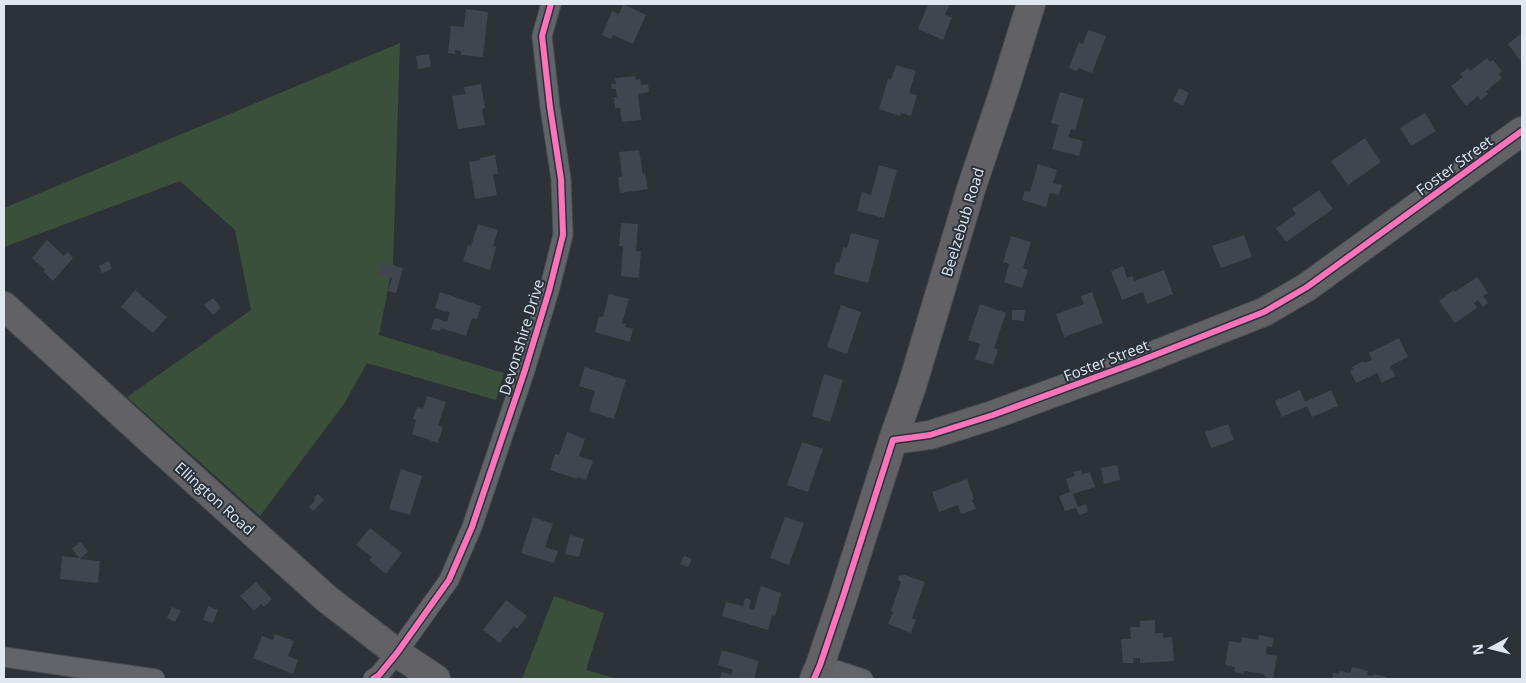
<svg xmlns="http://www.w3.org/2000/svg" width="1526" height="683" viewBox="0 0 1526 683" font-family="'Open Sans',sans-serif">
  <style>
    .green { fill: #3a503b }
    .building { fill: #3f4650 }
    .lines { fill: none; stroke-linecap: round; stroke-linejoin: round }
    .street-casing { stroke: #4a4f54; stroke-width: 21 }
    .secondary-casing { stroke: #4a4f54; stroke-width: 30 }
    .street { stroke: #61656a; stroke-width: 19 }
    .secondary { stroke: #626266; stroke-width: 28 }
    .cycleway-casing { stroke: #28313c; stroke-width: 9 }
    .cycleway { stroke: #fb73b8; stroke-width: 6 }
    .labels { text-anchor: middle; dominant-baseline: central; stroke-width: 4; stroke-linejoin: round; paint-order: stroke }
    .street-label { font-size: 15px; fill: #e1e7ee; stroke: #28313c }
  </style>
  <rect width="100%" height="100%" fill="#2c3238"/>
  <g class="green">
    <polygon points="400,43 393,263 379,335 504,373 496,400 367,363 344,404 260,516 127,397 251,310 235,230 180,181 4,247 4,208"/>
    <polygon points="554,596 604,613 586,670 618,679 522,679"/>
  </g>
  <g class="building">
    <polygon points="623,4 646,15 633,44 613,35 611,39 602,35 612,11 619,14"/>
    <polygon points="928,4 950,4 945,15 952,17 943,40 918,29"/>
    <polygon points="466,9 488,12 483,57 461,55 461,51 455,50 455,54 448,53 451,26 464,27"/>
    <polygon points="1088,30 1106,36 1092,73 1078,68 1077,71 1069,68 1079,42 1083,44"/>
    <polygon points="1522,33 1522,63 1508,44"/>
    <polygon points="429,54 431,67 418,69 416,56"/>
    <polygon points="1487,58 1490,62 1493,60 1502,71 1499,74 1502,78 1486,91 1488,94 1481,100 1478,96 1466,106 1451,86 1463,77 1460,74 1468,68 1470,71"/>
    <polygon points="896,65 916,71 909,93 917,95 911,116 901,113 900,116 879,109 888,79 891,80"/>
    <polygon points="635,76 636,80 640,79 641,85 648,84 649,92 638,94 641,120 622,122 620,108 615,108 614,97 617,97 616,89 612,89 611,84 616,84 615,78"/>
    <polygon points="481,84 485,108 482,109 485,125 458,129 452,96 466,94 464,87"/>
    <polygon points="1179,88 1189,93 1183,106 1173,101"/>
    <polygon points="1060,92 1084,99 1075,130 1071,129 1068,137 1083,141 1079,156 1052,149 1059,125 1051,123"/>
    <polygon points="1425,113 1436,131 1411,146 1400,128"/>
    <polygon points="1365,138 1381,162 1348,185 1331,161"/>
    <polygon points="639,150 643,174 645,173 648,189 620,193 618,177 622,176 619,152"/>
    <polygon points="495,155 498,174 493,174 497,195 475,199 469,162 480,160 480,158"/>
    <polygon points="1038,164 1057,170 1053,183 1062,185 1059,195 1050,193 1046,207 1022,200 1025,191 1030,192"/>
    <polygon points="879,165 897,170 884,218 857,211 862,192 871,195"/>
    <polygon points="1319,190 1333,209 1286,242 1276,228 1296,214 1292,209"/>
    <polygon points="621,223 638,224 636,251 641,251 639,278 621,276 623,246 619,246"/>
    <polygon points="478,224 498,230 493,246 496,247 490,270 463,261 468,245 471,246"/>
    <polygon points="851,233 879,240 868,283 834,274 836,262 839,263 843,247 847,248"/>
    <polygon points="1244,235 1252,257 1221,268 1212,246"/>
    <polygon points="1011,236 1031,242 1023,268 1028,270 1022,288 1004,282 1009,264 1003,262"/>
    <polygon points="47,240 64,256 68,252 73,258 53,281 44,272 45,270 32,258"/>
    <polygon points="109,261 112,269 102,273 99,266"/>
    <polygon points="381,262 403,268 396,293 388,291 392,278 378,274"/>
    <polygon points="1123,266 1127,278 1132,276 1134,281 1164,270 1173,294 1147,304 1143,292 1122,300 1111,271"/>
    <polygon points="1477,277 1488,293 1483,296 1488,303 1483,307 1478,300 1474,303 1477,308 1455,323 1439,301 1454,290 1455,292"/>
    <polygon points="135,290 167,317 153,333 121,307"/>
    <polygon points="440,292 481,306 477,319 472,318 466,336 441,328 440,331 431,329 435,318 447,322 450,312 446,311 446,312 435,308"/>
    <polygon points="1092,292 1103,323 1064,337 1056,314 1084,304 1081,296"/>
    <polygon points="609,294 629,299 622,323 626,324 625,327 633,329 630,342 595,332 599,316 603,317"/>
    <polygon points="213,298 221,308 213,315 204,305"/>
    <polygon points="980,304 1006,313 994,348 998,350 993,365 975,359 980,344 968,340"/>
    <polygon points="841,305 861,312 847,354 827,347"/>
    <polygon points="1012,310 1025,310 1024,321 1012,320"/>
    <polygon points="1399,338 1408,357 1390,366 1395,376 1382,383 1377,373 1356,383 1350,371 1353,369 1352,367 1363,361 1364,363 1372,360 1369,353"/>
    <polygon points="585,367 626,380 614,419 589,411 595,391 579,386"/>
    <polygon points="824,374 843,380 830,422 812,416"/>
    <polygon points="1300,390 1305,402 1331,390 1338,406 1312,417 1307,406 1282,417 1275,401"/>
    <polygon points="427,396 446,402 438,425 443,427 438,443 412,434 416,420 413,419 417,407 423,409"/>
    <polygon points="1228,424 1234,440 1211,448 1205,432"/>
    <polygon points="567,432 585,439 579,456 593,461 586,480 578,477 577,479 550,470 555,454 559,455"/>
    <polygon points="802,442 823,449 808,492 787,485"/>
    <polygon points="1117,465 1120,480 1104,484 1101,468"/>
    <polygon points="401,469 422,476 410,515 389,509"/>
    <polygon points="1081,470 1082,474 1090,472 1095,487 1073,494 1078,507 1086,504 1088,512 1079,515 1076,508 1065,511 1059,496 1070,492 1066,479 1075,476 1073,472"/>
    <polygon points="967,479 974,499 972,500 976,509 961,514 958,505 939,512 932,492"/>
    <polygon points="318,494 324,500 313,511 309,507 315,501 314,498"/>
    <polygon points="533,517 553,524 545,547 558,551 554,563 521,553"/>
    <polygon points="785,517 804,523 789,565 770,558"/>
    <polygon points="370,528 402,553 386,574 369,560 372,557 356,545"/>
    <polygon points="570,535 584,539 579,557 565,554"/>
    <polygon points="81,542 88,552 80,559 100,561 98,583 60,579 62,556 79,558 72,548"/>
    <polygon points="684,556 692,559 688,567 680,564"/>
    <polygon points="905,575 925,582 912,618 916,620 911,633 888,624 893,612 891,611 901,582 898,580 899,576"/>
    <polygon points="256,582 272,599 264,607 261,604 254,611 240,596"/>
    <polygon points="761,586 781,593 775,616 772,615 768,630 722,616 726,602 743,606 745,598 751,600 749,608 754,610"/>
    <polygon points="506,600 527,616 517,629 514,626 500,643 483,630"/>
    <polygon points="208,606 218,610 213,623 203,620"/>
    <polygon points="172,607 181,611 175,622 167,618"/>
    <polygon points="1155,620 1155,633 1163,633 1163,638 1172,637 1174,661 1140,663 1140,658 1133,658 1134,663 1123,663 1121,639 1131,639 1130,627 1140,627 1140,621"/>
    <polygon points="275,634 294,641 288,656 298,660 293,674 253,658 262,636 273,640"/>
    <polygon points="1259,635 1274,638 1272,647 1267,646 1266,654 1277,656 1273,679 1265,677 1264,674 1244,671 1243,674 1234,672 1235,667 1225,665 1229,641 1241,643 1242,637 1258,640"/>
    <polygon points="722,650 759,661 754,679 720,679 722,672 731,675 733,670 718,665"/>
    <polygon points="1352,667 1368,671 1367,675 1373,676 1373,674 1387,677 1386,679 1332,679 1333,673 1339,674 1340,671 1350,673"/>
  </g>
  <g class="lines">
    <defs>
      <g id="street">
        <polyline points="4,657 155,679"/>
        <polyline points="820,665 863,679"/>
        <polyline points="373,679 379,675 397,653 449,580 472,527 525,370 549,291 563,235 561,179 550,107 542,36 551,4"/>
      </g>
      <g id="secondary">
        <polyline points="4,306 157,446 327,599 397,653 436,679"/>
        <polyline points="893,440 912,386 971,189 1004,91 1031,4"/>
        <polyline points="814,679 820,665 843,597 893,440 930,435 993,415 1137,362 1264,312 1307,287 1522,131"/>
      </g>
    </defs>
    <use href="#street" class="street-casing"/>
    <use href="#secondary" class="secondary-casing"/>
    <use href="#street" class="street"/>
    <use href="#secondary" class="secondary"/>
    <defs>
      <g id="cycleway">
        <polyline points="373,679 379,675 397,653 449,580 472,527 525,370 549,291 563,235 561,179 550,107 542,36 551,4"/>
        <polyline points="814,679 820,665 843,597 893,440 930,435 993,415 1137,362 1264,312 1307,287 1522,131"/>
      </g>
    </defs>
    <use href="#cycleway" class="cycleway-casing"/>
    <use href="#cycleway" class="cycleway"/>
  </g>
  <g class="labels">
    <g class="street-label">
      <text transform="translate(1454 165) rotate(-36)">Foster Street</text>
      <text transform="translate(962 222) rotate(-73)">Beelzebub Road</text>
      <text transform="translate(521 337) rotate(-73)">Devonshire Drive</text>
      <text transform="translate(1106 360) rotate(-21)">Foster Street</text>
      <text transform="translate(215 498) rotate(42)">Ellington Road</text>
    </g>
  </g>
  <rect width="1526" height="683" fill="none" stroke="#e1e7ee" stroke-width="10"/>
  <g transform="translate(1491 648) rotate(263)" stroke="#28313c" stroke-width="4" paint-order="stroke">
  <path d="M0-4L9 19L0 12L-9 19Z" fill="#e1e7ee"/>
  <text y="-8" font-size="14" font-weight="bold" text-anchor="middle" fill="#e1e7ee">N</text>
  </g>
</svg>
